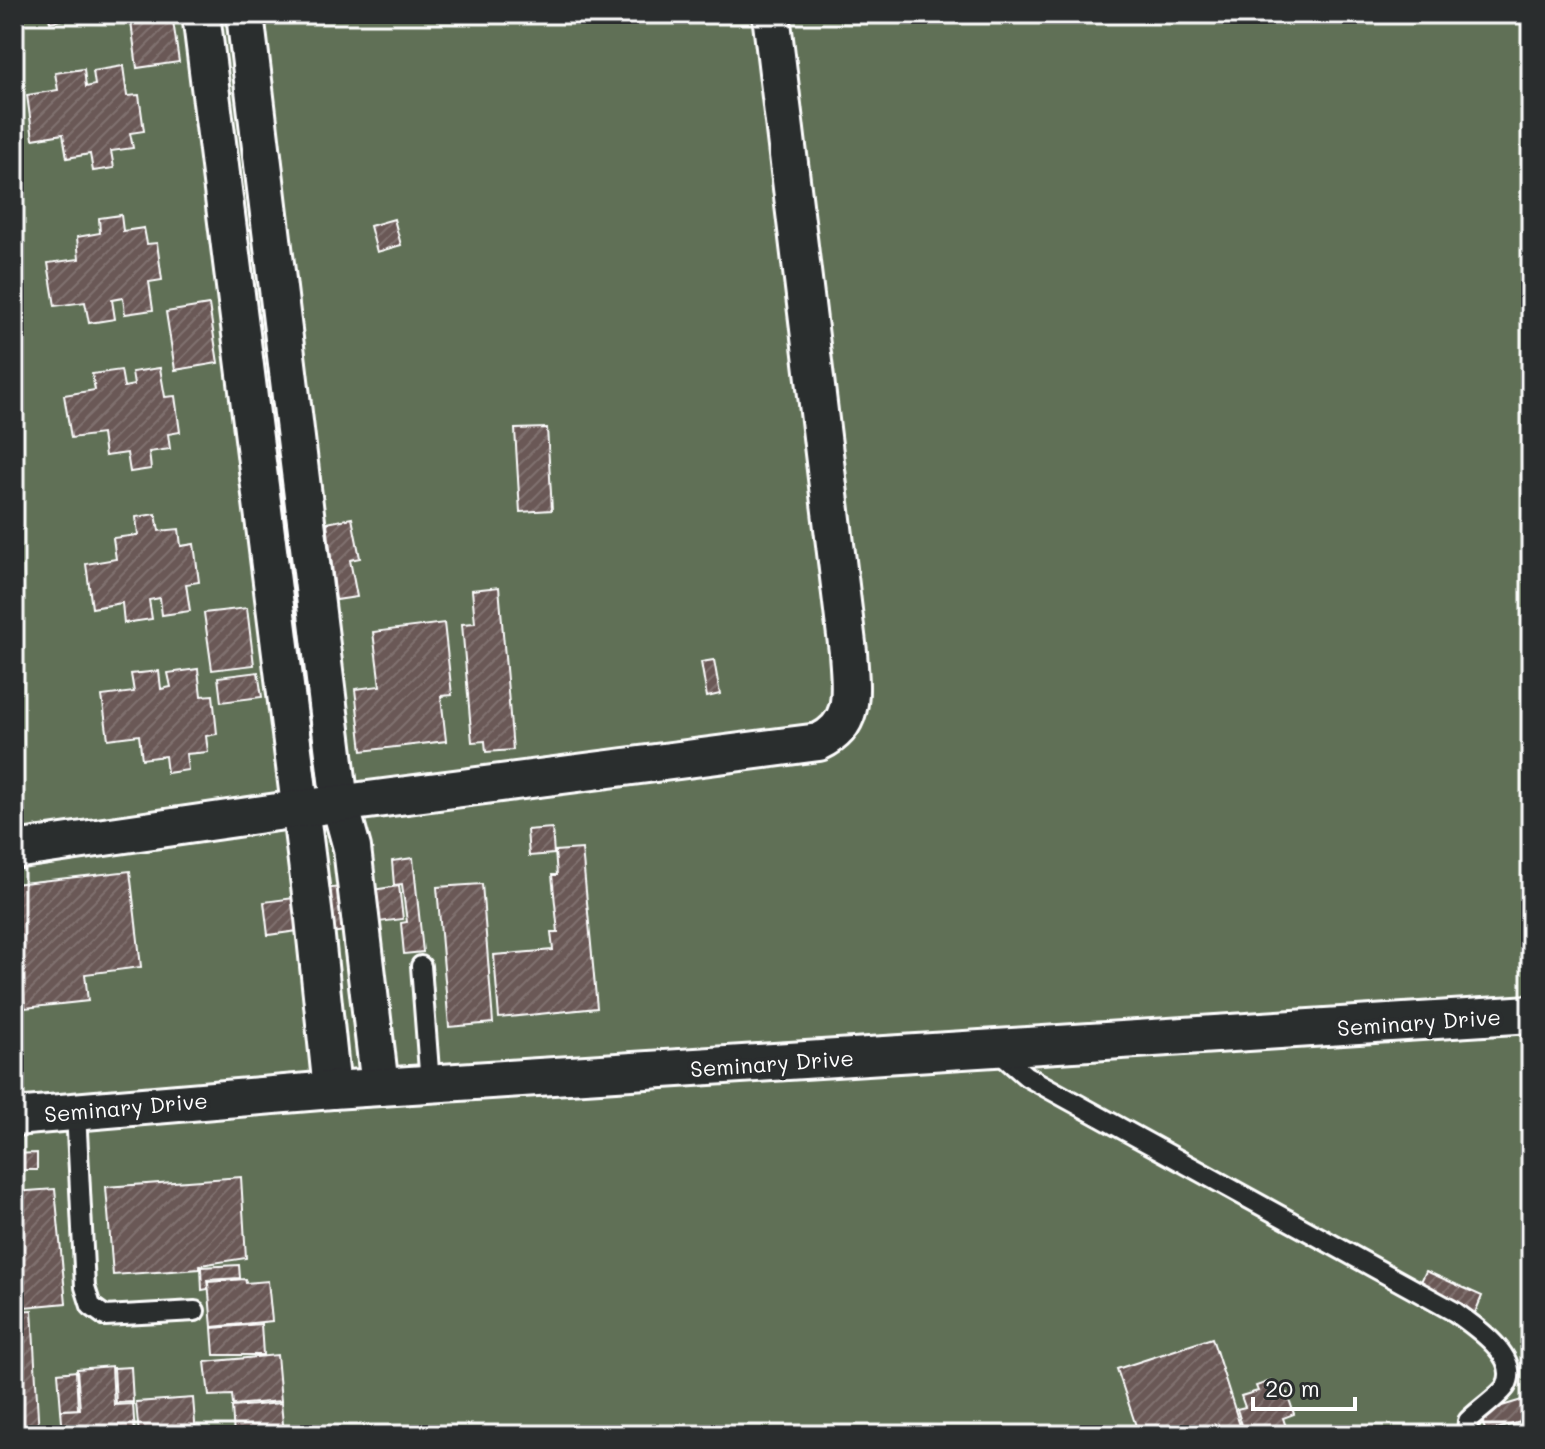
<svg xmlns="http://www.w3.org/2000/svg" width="1545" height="1449" viewBox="0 0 1545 1449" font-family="Mali,sans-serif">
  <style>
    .green { fill: #606f57; stroke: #b0b7ab; stroke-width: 2 }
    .building { fill: url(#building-hatch); stroke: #fff; stroke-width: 2 }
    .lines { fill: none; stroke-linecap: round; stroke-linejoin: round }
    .lane-casing { stroke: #fff; stroke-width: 24 }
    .street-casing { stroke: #fff; stroke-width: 42 }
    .lane { stroke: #2a2d2e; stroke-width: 18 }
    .street { stroke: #2a2d2e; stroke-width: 36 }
    .labels { text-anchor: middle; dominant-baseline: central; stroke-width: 8; stroke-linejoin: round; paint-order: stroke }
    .street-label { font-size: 22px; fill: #fff; stroke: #2a2d2e }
  </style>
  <defs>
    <pattern id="building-hatch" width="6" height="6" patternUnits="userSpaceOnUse" patternTransform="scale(2)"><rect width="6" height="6" fill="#6a5856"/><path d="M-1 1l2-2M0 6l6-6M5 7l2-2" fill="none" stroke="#80716f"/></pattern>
  </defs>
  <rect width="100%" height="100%" fill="#373636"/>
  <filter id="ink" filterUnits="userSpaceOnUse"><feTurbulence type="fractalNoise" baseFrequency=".0125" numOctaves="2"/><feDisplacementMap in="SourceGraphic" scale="16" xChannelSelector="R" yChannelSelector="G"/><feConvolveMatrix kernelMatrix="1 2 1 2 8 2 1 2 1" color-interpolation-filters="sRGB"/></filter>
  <g filter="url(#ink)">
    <rect class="green" x="14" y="14" width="1517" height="1421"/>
    <g class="building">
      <polygon points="48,14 78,14 79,17 50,22"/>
      <polygon points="130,14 172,14 179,62 137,68"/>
      <polygon points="123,66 127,96 139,95 144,131 130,133 133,148 111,151 114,168 93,171 90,154 67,158 63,134 33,139 27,95 58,90 55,73 84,69 86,87 95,85 93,71"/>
      <polygon points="121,215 123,231 144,228 147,244 157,243 162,280 149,282 153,310 125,314 123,298 112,300 115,319 89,323 85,302 55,306 48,263 79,259 77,237 100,233 99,218"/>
      <polygon points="394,219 401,245 377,252 370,226"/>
      <polygon points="209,305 218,363 175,370 166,312"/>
      <polygon points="160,368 165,397 175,396 180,432 168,434 170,449 149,452 151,469 130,472 127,453 105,456 102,434 71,438 64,395 95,390 92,374 121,370 124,387 134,385 132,372"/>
      <polygon points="547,428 552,510 520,512 515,429"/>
      <polygon points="156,514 159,531 179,529 181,546 194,544 199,582 186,584 190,611 162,615 160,598 149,600 152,619 124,623 122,603 92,608 86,564 116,559 113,538 138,535 136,517"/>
      <polygon points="352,518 360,558 350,560 357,597 336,600 327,523"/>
      <polygon points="499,587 513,750 486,752 485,741 472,742 462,624 475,623 472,590"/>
      <polygon points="247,608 254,665 212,670 204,613"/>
      <polygon points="444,623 452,695 441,696 446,741 362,751 355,689 380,686 373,632"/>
      <polygon points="714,660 720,694 707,697 701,662"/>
      <polygon points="198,669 201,696 213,695 217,734 206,736 208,752 186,754 188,770 167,773 165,756 142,759 139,735 108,739 102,696 134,692 131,674 159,671 161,689 171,687 168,673"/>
      <polygon points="258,672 262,697 221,702 218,677"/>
      <polygon points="552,828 554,854 529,856 527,830"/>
      <polygon points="582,849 597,1008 499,1018 494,955 553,950 551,932 558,932 552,875 557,875 555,851"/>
      <polygon points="413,858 423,952 404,954 401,923 407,922 402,884 394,885 392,861"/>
      <polygon points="130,871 141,967 85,974 88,1001 25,1008 22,982 14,983 14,884"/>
      <polygon points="482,884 493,1023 449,1027 437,887"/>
      <polygon points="347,886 353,930 323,934 317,890"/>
      <polygon points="399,886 403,919 363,924 359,892"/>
      <polygon points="308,896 313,929 268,935 264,902"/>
      <polygon points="37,1153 37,1170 20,1170 21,1176 14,1176 14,1154"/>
      <polygon points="241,1177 246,1258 200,1265 200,1269 113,1275 106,1187"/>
      <polygon points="55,1189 66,1303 14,1308 14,1192"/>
      <polygon points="239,1265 240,1278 207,1280 208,1289 202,1290 201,1267"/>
      <polygon points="1426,1271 1482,1296 1475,1313 1418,1288"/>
      <polygon points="245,1279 246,1283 268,1281 272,1321 212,1327 208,1282"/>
      <polygon points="32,1310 39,1435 14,1435 14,1311"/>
      <polygon points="261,1324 263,1355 214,1355 212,1328"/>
      <polygon points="1212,1338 1243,1435 1139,1435 1117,1369"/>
      <polygon points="277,1355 281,1401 233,1405 232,1395 209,1396 205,1362"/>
      <polygon points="112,1366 114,1405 133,1404 135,1435 63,1435 61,1410 80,1409 77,1369"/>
      <polygon points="131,1367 133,1402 116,1403 114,1368"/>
      <polygon points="76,1371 78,1409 61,1410 58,1373"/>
      <polygon points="1271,1381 1276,1397 1287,1393 1294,1414 1283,1418 1287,1430 1271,1435 1245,1435 1237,1409 1245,1407 1241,1396 1258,1391 1256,1386"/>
      <polygon points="193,1398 196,1435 139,1435 136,1402"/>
      <polygon points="1525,1399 1531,1419 1486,1432 1479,1413"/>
      <polygon points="281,1403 284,1435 234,1435 232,1407"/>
      <polygon points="1527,1426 1530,1435 1501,1435"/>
    </g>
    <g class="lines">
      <defs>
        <g id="lane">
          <polyline points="421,966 430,1084"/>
          <path d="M997,1051L1026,1076L1455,1312C1474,1326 1522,1357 1506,1386C1501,1395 1476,1412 1468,1421L1467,1435"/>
          <polyline points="76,1112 85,1287 91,1306 105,1316 195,1311"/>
        </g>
        <g id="street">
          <polyline points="201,14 314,918 332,1090"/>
          <polyline points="245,14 340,804 352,848 380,1087"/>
          <path d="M14,850L298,809L819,742C858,724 850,688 848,652L771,14"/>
          <polyline points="14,1117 332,1090 1531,1014"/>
        </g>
      </defs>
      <use href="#lane" class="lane-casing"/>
      <use href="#street" class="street-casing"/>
      <use href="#lane" class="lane"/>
      <use href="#street" class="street"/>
    </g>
  </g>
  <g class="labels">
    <g class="street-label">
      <text transform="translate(1419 1022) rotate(-4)">Seminary Drive</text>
      <text transform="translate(772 1063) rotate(-4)">Seminary Drive</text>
      <text transform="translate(126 1107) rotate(-5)">Seminary Drive</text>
    </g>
  </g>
  <rect width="1545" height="1449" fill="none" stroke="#2a2d2e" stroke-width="48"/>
  <rect x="24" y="24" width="1497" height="1401" fill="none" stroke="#fff" stroke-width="3" filter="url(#ink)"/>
  <path d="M1253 1397v12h102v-12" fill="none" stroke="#ffffff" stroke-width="4"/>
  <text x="1265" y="1397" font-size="24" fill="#ffffff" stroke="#2a2d2e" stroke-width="6" paint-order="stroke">20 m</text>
</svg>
